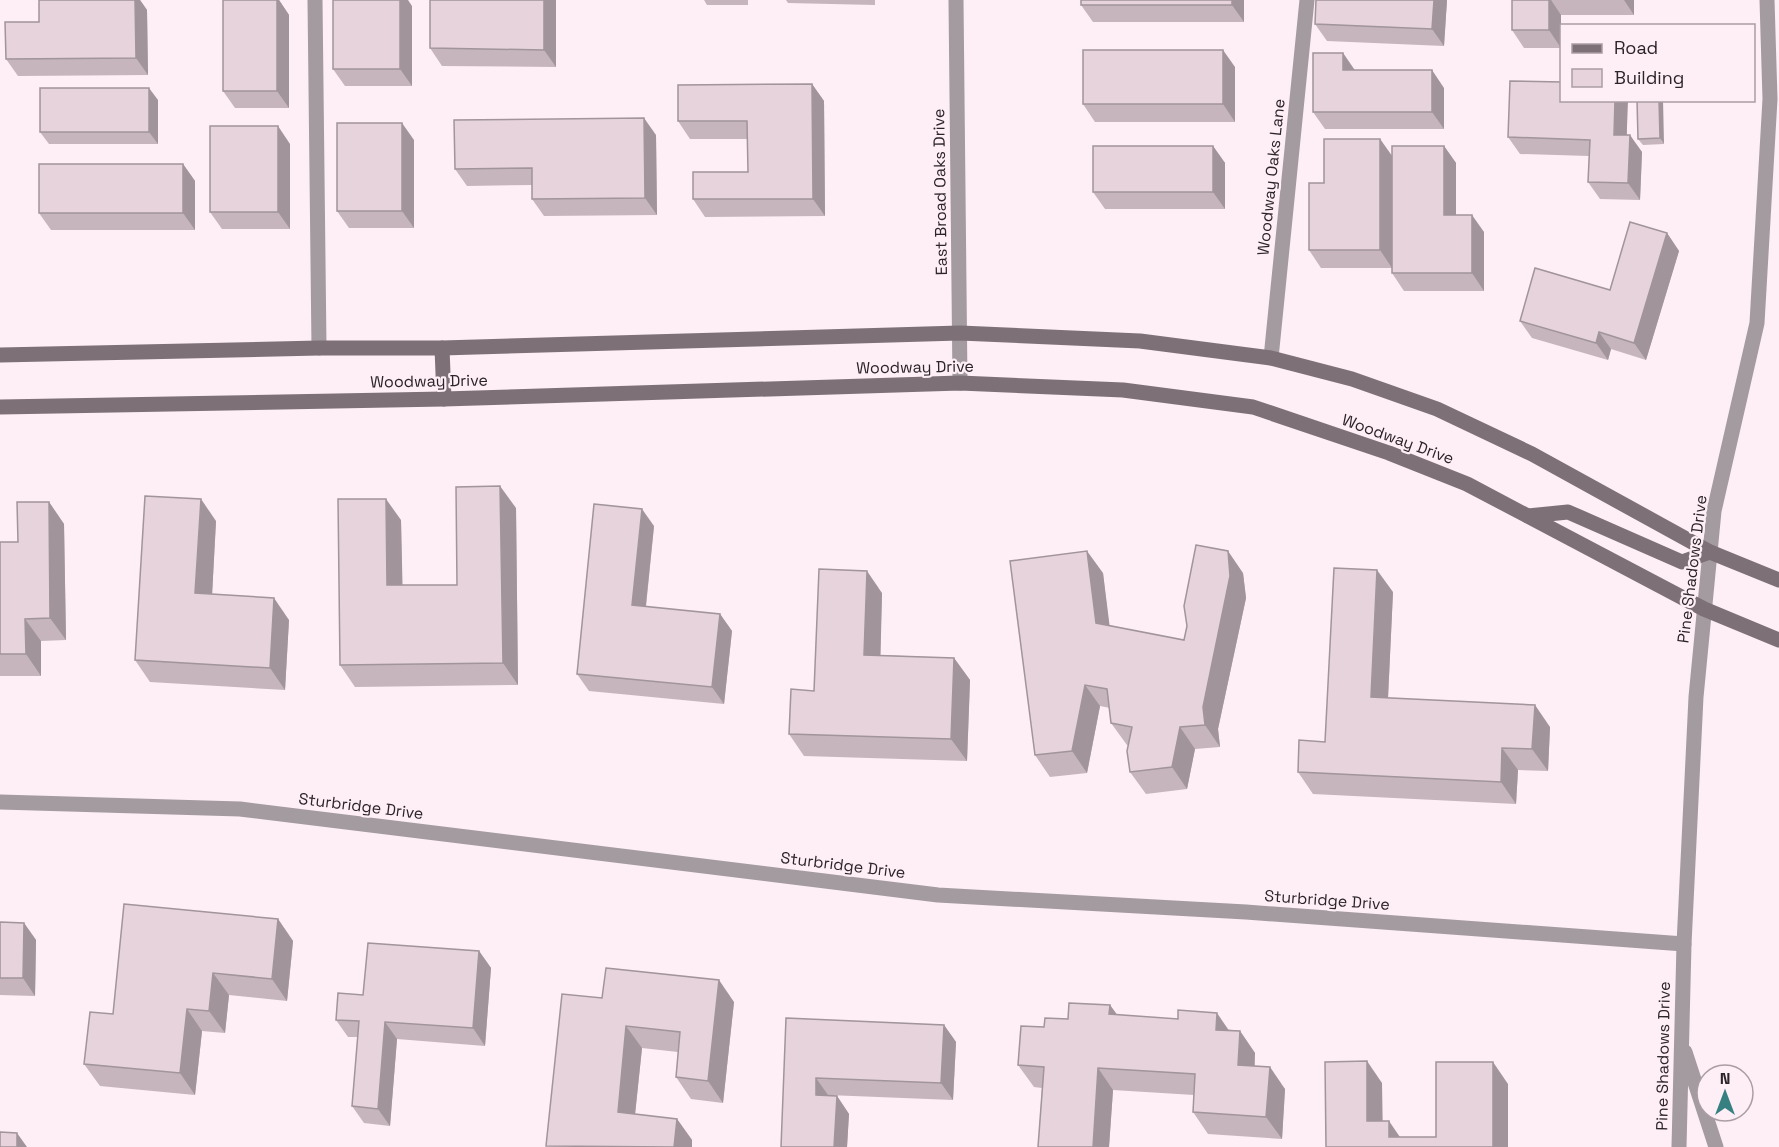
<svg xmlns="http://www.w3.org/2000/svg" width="1779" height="1147" viewBox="0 0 1779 1147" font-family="'Space Grotesk',sans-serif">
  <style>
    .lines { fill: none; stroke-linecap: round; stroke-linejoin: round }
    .service { stroke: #a39b9f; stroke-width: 15 }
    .minor { stroke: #a39b9f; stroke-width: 15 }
    .secondary { stroke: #7d7177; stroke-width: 15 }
    .wall { fill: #c6b5bd }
    .shaded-wall { fill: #a1949a }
    .building { fill: #e6d3dc; stroke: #a1949a; stroke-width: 1.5 }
    .labels { text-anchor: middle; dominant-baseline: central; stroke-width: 4.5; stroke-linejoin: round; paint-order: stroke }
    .street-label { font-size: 16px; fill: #2b2428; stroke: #feeef5 }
  </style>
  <rect width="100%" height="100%" fill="#feeef5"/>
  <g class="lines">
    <g class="service">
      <polyline points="315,0 319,348"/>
      <polyline points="1271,358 1307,0"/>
    </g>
    <g class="minor">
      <polyline points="956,0 960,383"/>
      <polyline points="0,802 240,809 938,895 1246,912 1684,944"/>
      <polyline points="1685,1052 1716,1147"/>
      <polyline points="1679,1147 1684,944 1696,697 1714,511 1757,323 1770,99 1767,0"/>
    </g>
    <g class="secondary">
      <polyline points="442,348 444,399"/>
      <polyline points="0,355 319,348 442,348 960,333 1140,341 1271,358 1352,379 1437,409 1532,454 1710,552 1779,580"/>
      <polyline points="0,407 444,399 960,383 1123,390 1253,407 1389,453 1467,484 1704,609 1779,640"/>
      <polyline points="1528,516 1568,512 1682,562 1710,552"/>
    </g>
  </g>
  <g class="wall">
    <polygon points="39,0 140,0 147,10 148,75 18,76 6,59 39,22"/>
    <polygon points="223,0 279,0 289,15 289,108 235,108 223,91"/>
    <polygon points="556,0 556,67 442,66 430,48"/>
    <polygon points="704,0 748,0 748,5 707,5"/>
    <polygon points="786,0 875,0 875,5 788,3"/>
    <polygon points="1244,0 1244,22 1093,22 1081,5"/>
    <polygon points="1316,0 1447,0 1444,46 1327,41 1315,24"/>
    <polygon points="1512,0 1634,0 1634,15 1561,15 1561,48 1524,48 1512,30"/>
    <polygon points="412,6 412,86 345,86 333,69"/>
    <polygon points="1343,53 1355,70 1444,88 1444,129 1325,129 1313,112"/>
    <polygon points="1235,67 1235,122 1095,122 1083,104"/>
    <polygon points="812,84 824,101 825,216 705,217 693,199 748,172 748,139 690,139 678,121"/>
    <polygon points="158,100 158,144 49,144 40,132"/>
    <polygon points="1562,100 1627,100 1627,135 1642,152 1640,200 1600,199 1588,182 1589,156 1520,154 1508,137"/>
    <polygon points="1637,100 1664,144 1643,145 1638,139"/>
    <polygon points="656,135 657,215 544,216 532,199 532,185 467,186 455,169"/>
    <polygon points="1380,139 1392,156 1392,268 1321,268 1309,250 1324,183"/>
    <polygon points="414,140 414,228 349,228 337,211"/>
    <polygon points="290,144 290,229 222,229 210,212"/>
    <polygon points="1213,146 1225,163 1225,209 1105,209 1093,192"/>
    <polygon points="1444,146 1456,163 1456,215 1484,232 1484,291 1404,291 1392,273"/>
    <polygon points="183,164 195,181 195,230 51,230 39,213"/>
    <polygon points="1667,233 1679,251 1646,360 1611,349 1608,360 1532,338 1520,321 1610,290"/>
    <polygon points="49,502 64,524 66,640 41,641 41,676 0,676 0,542 18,542"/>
    <polygon points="516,508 518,685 355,687 340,665 401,520 402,585 457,585"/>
    <polygon points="216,521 212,594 289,620 285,690 150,682 135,660"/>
    <polygon points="654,526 646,607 720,614 732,631 724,704 589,691 577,674"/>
    <polygon points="1103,573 1109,626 1184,640 1243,573 1246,598 1218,729 1220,747 1195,749 1187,789 1146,794 1130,772 1129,745 1127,745 1111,723 1110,708 1100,706 1087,773 1050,777 1035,755"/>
    <polygon points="1393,592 1388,698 1550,727 1548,771 1518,770 1516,804 1313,794 1298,772 1325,742"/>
    <polygon points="882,593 880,655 954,658 970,680 967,761 804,756 789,734 814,691"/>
    <polygon points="278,919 293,941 287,1001 229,995 225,1033 202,1031 195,1095 100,1086 84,1064 113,1014"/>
    <polygon points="0,922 24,923 36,940 35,996 0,995"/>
    <polygon points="479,951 491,968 485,1046 397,1039 390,1126 364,1123 352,1106 358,1037 348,1037 336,1020 363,995"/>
    <polygon points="602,998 734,1002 723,1103 691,1099 676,1077 678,1052 642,1048 635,1114 677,1119 692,1140 692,1147 546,1146"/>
    <polygon points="1110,1005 1117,1015 1240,1031 1255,1053 1255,1066 1285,1089 1282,1139 1208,1134 1193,1112 1194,1095 1113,1090 1109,1147 1038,1147 1042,1088 1034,1087 1018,1065 1044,1027"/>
    <polygon points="786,1018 944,1025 956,1042 953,1100 828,1095 828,1096 837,1096 849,1114 847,1147"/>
  </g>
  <g class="shaded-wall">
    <polygon points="135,0 140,0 147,10 148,75 136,58"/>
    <polygon points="277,0 279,0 289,15 289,108 277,91"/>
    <polygon points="400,0 408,0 412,6 412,86 400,69"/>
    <polygon points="544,0 556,0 556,67 544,50"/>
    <polygon points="1232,0 1244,0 1244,22 1232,5"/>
    <polygon points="1434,0 1447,0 1444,46 1432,29"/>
    <polygon points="1549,0 1551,0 1561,15 1561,48 1549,30"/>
    <polygon points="1624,0 1634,0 1634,15"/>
    <polygon points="1223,50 1235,67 1235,122 1223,104"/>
    <polygon points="1343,53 1355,71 1343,70"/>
    <polygon points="1432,70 1444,88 1444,129 1432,112"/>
    <polygon points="812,84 824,101 825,216 813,199"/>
    <polygon points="149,88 158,100 158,144 149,132"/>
    <polygon points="1615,100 1627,100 1628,101 1626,152 1614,135"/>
    <polygon points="1659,100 1663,100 1664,144 1660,138"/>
    <polygon points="644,118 656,135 657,215 645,198"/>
    <polygon points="402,123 414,140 414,228 402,211"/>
    <polygon points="278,126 290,144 290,229 278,212"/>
    <polygon points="1630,135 1642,152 1640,200 1628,183"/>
    <polygon points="1380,139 1392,156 1392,268 1380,250"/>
    <polygon points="1213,146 1225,163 1225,209 1213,192"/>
    <polygon points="1444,146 1456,163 1456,232 1444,215"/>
    <polygon points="183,164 195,181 195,230 183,213"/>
    <polygon points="1472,215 1484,232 1484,291 1472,273"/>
    <polygon points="1667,233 1679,251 1646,360 1634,343"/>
    <polygon points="1599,332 1611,349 1608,360 1596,343"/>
    <polygon points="500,486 516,508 518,685 503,663"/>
    <polygon points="201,499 216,521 211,615 195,593"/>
    <polygon points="386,499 401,520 403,607 387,585"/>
    <polygon points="49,502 64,524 66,640 50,618"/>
    <polygon points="642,509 654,526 644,623 632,605"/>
    <polygon points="1087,551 1103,573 1112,645 1096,623"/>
    <polygon points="1228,551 1243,573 1246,598 1218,729 1220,747 1205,725 1203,707"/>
    <polygon points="1377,570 1393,592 1387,719 1371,697"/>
    <polygon points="867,571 882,593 880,677 864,655"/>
    <polygon points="274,598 289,620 285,690 270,668"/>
    <polygon points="720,614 732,631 724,704 712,687"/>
    <polygon points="25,619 41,641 41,676 26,654"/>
    <polygon points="954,658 970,680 967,761 951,739"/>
    <polygon points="1085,685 1100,706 1087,773 1072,751"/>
    <polygon points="1535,705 1550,727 1548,771 1532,749"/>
    <polygon points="1180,727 1195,749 1187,789 1172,767"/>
    <polygon points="1502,748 1518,770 1516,804 1501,782"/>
    <polygon points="278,919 293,941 287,1001 272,979"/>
    <polygon points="24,923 36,940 35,996 23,978"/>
    <polygon points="479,951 491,968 485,1046 473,1028"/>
    <polygon points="213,973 229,995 225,1033 209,1011"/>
    <polygon points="719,980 734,1002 723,1103 708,1081"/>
    <polygon points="1110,1005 1126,1027 1109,1014"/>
    <polygon points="187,1009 202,1031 195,1095 180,1073"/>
    <polygon points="1217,1013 1232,1035 1216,1030"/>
    <polygon points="385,1022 397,1039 390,1126 378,1109"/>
    <polygon points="944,1025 956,1042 953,1100 941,1083"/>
    <polygon points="626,1026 642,1048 633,1134 618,1112"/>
    <polygon points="1240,1031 1255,1053 1253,1087 1238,1065"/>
    <polygon points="1367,1061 1382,1083 1383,1143 1367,1121"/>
    <polygon points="1493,1062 1508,1084 1508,1147 1493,1147"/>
    <polygon points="1270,1067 1285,1089 1282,1139 1266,1117"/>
    <polygon points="1098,1068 1113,1090 1109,1147 1093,1147"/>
    <polygon points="816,1078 828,1095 828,1113 816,1095"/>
    <polygon points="837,1096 849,1114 847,1147 834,1147"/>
    <polygon points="677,1119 692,1140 692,1147 674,1147"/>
    <polygon points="1389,1121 1404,1143 1389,1137"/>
    <polygon points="17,1133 27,1147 17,1147"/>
  </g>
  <g class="building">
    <polygon points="39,0 135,0 136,58 6,59 5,22 39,22"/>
    <rect x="223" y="0" width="54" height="91"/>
    <rect x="333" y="0" width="67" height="69"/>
    <polygon points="430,0 544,0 544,50 430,48"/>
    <rect x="1081" y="0" width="151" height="5"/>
    <polygon points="1316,0 1434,0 1432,29 1315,24"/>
    <rect x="1512" y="0" width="37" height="30"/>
    <rect x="1083" y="50" width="140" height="54"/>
    <polygon points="1313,53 1343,53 1343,70 1432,70 1432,112 1313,112"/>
    <polygon points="1510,81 1562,82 1562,100 1615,100 1614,135 1630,135 1628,183 1588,182 1590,140 1508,137"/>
    <polygon points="812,84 813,199 693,199 693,172 748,172 747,121 678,121 678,85"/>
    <rect x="40" y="88" width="109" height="44"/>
    <polygon points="1637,100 1659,100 1660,138 1638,139"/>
    <polygon points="644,118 645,198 532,199 532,168 455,169 454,120"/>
    <rect x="337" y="123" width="65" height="88"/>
    <rect x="210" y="126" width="68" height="86"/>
    <polygon points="1324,139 1380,139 1380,250 1309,250 1309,183 1324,183"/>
    <rect x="1093" y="146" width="120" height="46"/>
    <polygon points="1392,146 1444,146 1444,215 1472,215 1472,273 1392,273"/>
    <rect x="39" y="164" width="144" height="49"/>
    <polygon points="1630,222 1667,233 1634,343 1599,332 1596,343 1520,321 1535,268 1610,290"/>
    <polygon points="500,486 503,663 340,665 338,499 386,499 387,585 457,585 456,487"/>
    <polygon points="145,496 201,499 195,593 274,598 270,668 135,660"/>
    <polygon points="17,502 49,502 50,618 25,619 26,654 0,654 0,542 18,542"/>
    <polygon points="594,504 642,509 632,605 720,614 712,687 577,674"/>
    <polygon points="1196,545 1228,551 1230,576 1203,707 1205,725 1180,727 1172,767 1130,772 1127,751 1132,727 1111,723 1107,689 1085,685 1072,751 1035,755 1010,561 1087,551 1096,623 1184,640 1187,626 1184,606"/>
    <polygon points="1334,568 1377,570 1371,697 1535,705 1532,749 1502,748 1501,782 1298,772 1299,740 1325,742"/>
    <polygon points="819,569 867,571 864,655 954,658 951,739 789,734 791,689 814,691"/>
    <polygon points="124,904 278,919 272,979 213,973 209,1011 187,1009 180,1073 84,1064 90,1012 113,1014"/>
    <polygon points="0,922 24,923 23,978 0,978"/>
    <polygon points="368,943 479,951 473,1028 385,1022 378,1109 352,1106 359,1021 336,1020 338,993 363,995"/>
    <polygon points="606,968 719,980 708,1081 676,1077 680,1032 626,1026 618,1112 677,1119 674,1147 546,1146 562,994 602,998"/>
    <polygon points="1069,1003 1110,1005 1109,1014 1178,1019 1178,1010 1217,1013 1216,1030 1240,1031 1238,1065 1270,1067 1266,1117 1193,1112 1195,1074 1098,1068 1093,1147 1038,1147 1044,1067 1018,1065 1021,1026 1044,1027 1045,1018 1068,1019"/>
    <polygon points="786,1018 944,1025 941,1083 816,1078 816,1095 837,1096 834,1147 781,1147"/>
    <polygon points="1367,1061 1367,1121 1389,1121 1389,1137 1436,1137 1436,1062 1493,1062 1493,1147 1326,1147 1325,1062"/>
    <polygon points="0,1132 17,1133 17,1147 0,1147"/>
  </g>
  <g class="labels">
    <g class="street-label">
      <text transform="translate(1271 177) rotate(-84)">Woodway Oaks Lane</text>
      <text transform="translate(940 192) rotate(-91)">East Broad Oaks Drive</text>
      <text transform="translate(915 367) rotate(-1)">Woodway Drive</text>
      <text transform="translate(429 381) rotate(-1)">Woodway Drive</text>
      <text transform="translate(1398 439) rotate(20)">Woodway Drive</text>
      <text transform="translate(1692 569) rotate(-83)">Pine Shadows Drive</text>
      <text transform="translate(361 806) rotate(7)">Sturbridge Drive</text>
      <text transform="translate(843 865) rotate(7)">Sturbridge Drive</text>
      <text transform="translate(1327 900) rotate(4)">Sturbridge Drive</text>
      <text transform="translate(1663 1056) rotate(-89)">Pine Shadows Drive</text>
    </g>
  </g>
  <rect x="1560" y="24" width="195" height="78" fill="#feeef5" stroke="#aa9da3" stroke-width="1.5"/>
  <rect x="1572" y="44" width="30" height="9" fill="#7d7177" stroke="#aa9da3" stroke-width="1.5"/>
  <text x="1614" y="54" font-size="18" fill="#2b2428">Road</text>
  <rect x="1572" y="69" width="30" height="18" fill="#e6d3dc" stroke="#aa9da3" stroke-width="1.5"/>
  <text x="1614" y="84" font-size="18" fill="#2b2428">Building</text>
  <g transform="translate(1725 1093)"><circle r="28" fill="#feeef5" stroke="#aa9da3" stroke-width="1.5"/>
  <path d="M0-4.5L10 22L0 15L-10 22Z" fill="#378082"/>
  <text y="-9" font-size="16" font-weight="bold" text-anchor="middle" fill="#2b2428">N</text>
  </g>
</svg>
